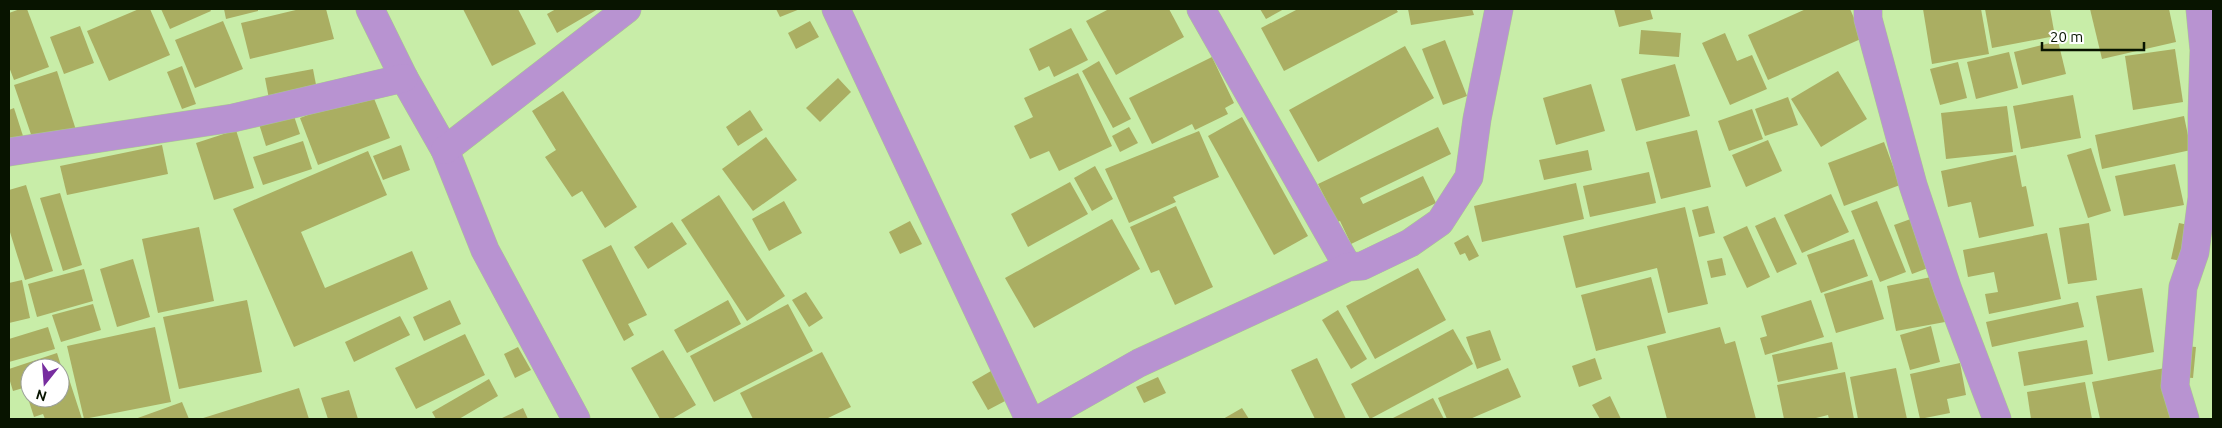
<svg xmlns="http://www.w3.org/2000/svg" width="2222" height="428" viewBox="0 0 2222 428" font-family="Ubuntu,sans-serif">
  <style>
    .building { fill: #aaae62 }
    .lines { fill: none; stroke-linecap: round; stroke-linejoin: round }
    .minor-casing { stroke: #a9ca8d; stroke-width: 29 }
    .minor { stroke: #b893d1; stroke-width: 28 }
  </style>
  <rect width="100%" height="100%" fill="#c8eda8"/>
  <g class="building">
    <polygon points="20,9 27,9 49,67 14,80 9,67 9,13"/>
    <polygon points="139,9 150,9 170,55 109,81 87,31"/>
    <polygon points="161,9 210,9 211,11 170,29"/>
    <polygon points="224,9 258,9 258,11 226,19"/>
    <polygon points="300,9 326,9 334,39 250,59 241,23"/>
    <polygon points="463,9 518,9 536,44 492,66"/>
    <polygon points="556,9 598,9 557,33 547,14"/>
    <polygon points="776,9 800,9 780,17"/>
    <polygon points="1109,9 1169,9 1184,37 1116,75 1086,21"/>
    <polygon points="1260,9 1284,9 1266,19"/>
    <polygon points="1298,9 1396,9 1398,12 1284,71 1261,28"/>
    <polygon points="1408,9 1472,9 1474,15 1411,25"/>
    <polygon points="1614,9 1650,9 1653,19 1619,27"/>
    <polygon points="1806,9 1850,9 1863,38 1768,80 1748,35"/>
    <polygon points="1923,9 1981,9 1989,54 1932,64"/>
    <polygon points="1985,9 2050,9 2055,36 1992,48"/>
    <polygon points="2090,9 2169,9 2176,42 2102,59"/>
    <polygon points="223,21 243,69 195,88 175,40"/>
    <polygon points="810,21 819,37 796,49 788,33"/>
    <polygon points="80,26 94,63 64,74 50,37"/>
    <polygon points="1071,28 1088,60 1054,77 1049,66 1039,71 1029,49"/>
    <polygon points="1641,30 1681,33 1679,57 1639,54"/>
    <polygon points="1725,33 1737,61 1752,55 1767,89 1730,105 1702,43"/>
    <polygon points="1445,40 1467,96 1443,105 1422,49"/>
    <polygon points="2058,41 2066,74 2022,85 2014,52"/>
    <polygon points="1405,46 1434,98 1318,162 1289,110"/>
    <polygon points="2175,49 2183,102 2133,110 2125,56"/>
    <polygon points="2009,52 2018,88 1976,99 1967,62"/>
    <polygon points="1212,57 1234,103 1225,108 1228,114 1195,130 1192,124 1152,144 1129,98"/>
    <polygon points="1099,61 1131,119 1113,128 1082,71"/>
    <polygon points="1958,62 1967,98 1940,105 1930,69"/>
    <polygon points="1675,64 1690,116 1636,131 1621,79"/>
    <polygon points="182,66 196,104 182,109 167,72"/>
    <polygon points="313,69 317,90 269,99 265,78"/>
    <polygon points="57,71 76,130 34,143 14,85"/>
    <polygon points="1838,71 1867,119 1821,147 1791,99"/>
    <polygon points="1078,73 1112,146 1059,171 1049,151 1030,159 1014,126 1033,117 1024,98"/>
    <polygon points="838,78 851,92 820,122 806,108"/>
    <polygon points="1591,84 1605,131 1556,145 1543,98"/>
    <polygon points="371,91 390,138 318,165 300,118"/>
    <polygon points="563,91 637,207 605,228 582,191 572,197 545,157 556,150 532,111"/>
    <polygon points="2073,95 2081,138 2021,149 2013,106"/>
    <polygon points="1788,97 1798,125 1765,136 1755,109"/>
    <polygon points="2007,106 2013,152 1946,159 1941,113"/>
    <polygon points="14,108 23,136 10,140 9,110"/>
    <polygon points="1752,109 1763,139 1729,151 1718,121"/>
    <polygon points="750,110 763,130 738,146 726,127"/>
    <polygon points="293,113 300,134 266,146 259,124"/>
    <polygon points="2184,116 2191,150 2102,169 2095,135"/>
    <polygon points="1242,117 1308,236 1274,255 1208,136"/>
    <polygon points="1129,127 1138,143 1120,152 1112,136"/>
    <polygon points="1438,127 1451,154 1360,198 1363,204 1423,176 1436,203 1351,244 1340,221 1337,222 1318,184"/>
    <polygon points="236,130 254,188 214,200 196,143"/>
    <polygon points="1697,130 1711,187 1661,199 1646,142"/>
    <polygon points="1199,131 1219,177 1173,197 1176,202 1129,223 1105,169"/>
    <polygon points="766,137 797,180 753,211 722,169"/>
    <polygon points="1768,140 1782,171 1746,187 1732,155"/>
    <polygon points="303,141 312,169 263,185 253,157"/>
    <polygon points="1884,142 1900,185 1844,206 1828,163"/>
    <polygon points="162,145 168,174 67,195 60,166"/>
    <polygon points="401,145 410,170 383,180 373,156"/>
    <polygon points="2091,148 2111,211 2088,218 2067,155"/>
    <polygon points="1588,150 1592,170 1544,180 1539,160"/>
    <polygon points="368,151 387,195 301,232 325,288 412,251 428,289 294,347 233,209"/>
    <polygon points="2016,155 2022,187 2026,186 2034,226 1979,238 1971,202 1948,207 1941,171"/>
    <polygon points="2175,164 2184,205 2124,216 2115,176"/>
    <polygon points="1095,166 1113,199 1092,211 1074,178"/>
    <polygon points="1649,172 1656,203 1590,217 1583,186"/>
    <polygon points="1070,182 1088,214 1028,247 1011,214"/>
    <polygon points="1576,183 1584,219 1482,242 1474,206"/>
    <polygon points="26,185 53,271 25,280 9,229 9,190"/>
    <polygon points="60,193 82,265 63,271 40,198"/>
    <polygon points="1831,194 1849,232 1802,253 1784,215"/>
    <polygon points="719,195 785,296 747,321 681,220"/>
    <polygon points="784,201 802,233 769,251 752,219"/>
    <polygon points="1877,201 1906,272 1880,282 1851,211"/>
    <polygon points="1176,206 1213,287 1175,305 1159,270 1151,273 1130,227"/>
    <polygon points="1708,206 1715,233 1699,237 1692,210"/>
    <polygon points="1685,207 1708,304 1668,313 1657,268 1576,288 1563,236"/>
    <polygon points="1919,216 1936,265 1912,274 1894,225"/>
    <polygon points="1775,217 1797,264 1777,273 1755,226"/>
    <polygon points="1112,219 1140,269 1034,328 1005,278"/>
    <polygon points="910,221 922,244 900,254 889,232"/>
    <polygon points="672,222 687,244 648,269 634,247"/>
    <polygon points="2089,223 2097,280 2068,284 2059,228"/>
    <polygon points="2179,223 2193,226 2186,262 2171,259"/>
    <polygon points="1747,226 1770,277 1747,288 1723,237"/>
    <polygon points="199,227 214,301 158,313 142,239"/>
    <polygon points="2047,233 2061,299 1989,314 1985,294 1998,292 1994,272 1968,277 1963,250"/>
    <polygon points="1468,235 1479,256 1469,261 1465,253 1460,255 1454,243"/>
    <polygon points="1854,239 1868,276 1821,293 1807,255"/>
    <polygon points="611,245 647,315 628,324 634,335 624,341 582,260"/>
    <polygon points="1722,258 1726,275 1711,278 1707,261"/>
    <polygon points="133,259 150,317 117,327 100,269"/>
    <polygon points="1418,268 1446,320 1375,359 1346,306"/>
    <polygon points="84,269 93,301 37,317 28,284"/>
    <polygon points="1936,276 1945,322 1896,331 1887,286"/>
    <polygon points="1651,277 1666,333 1596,351 1581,295"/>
    <polygon points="22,280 30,318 9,323 9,283"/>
    <polygon points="1872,280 1884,319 1836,333 1824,294"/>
    <polygon points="2142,288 2154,352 2108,361 2096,296"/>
    <polygon points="806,292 823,318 809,327 792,300"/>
    <polygon points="247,300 262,372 179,389 163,317"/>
    <polygon points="450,300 461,324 424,341 413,317"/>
    <polygon points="728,300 741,324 687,353 674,330"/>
    <polygon points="1811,300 1824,337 1765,355 1760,338 1767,336 1761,316"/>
    <polygon points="2078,302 2084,327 1992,347 1986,322"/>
    <polygon points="93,304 101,330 61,342 52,315"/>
    <polygon points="788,304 813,351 714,402 690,356"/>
    <polygon points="1338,310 1367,359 1351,369 1322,320"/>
    <polygon points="400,316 410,335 354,362 345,342"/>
    <polygon points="1931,326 1940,362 1910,370 1900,335"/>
    <polygon points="48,327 55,349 9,362 9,339"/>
    <polygon points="155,327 171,402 84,419 67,346"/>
    <polygon points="1720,327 1725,344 1735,341 1756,419 1667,419 1647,346"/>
    <polygon points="1453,329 1473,364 1370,419 1351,384"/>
    <polygon points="1490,330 1501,360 1477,369 1466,337"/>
    <polygon points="465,334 485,375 416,409 395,368"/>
    <polygon points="2087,340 2093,374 2024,386 2018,352"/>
    <polygon points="1832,342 1838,369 1778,382 1772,355"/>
    <polygon points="2184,346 2196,347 2193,378 2181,377"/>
    <polygon points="518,347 531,370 515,378 504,354"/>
    <polygon points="663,350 696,405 672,419 660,419 631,368"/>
    <polygon points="822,352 851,407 826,419 753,419 740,393"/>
    <polygon points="57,353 64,375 60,376 60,368 30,368 30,386 13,391 9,378 9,369"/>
    <polygon points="1317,358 1346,419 1315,419 1291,370"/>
    <polygon points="1595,358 1602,379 1579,387 1572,366"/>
    <polygon points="1960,363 1966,395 1947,399 1950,413 1920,419 1910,374"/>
    <polygon points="1508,368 1521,397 1470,419 1447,419 1438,398"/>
    <polygon points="1896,368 1907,419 1858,419 1850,377"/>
    <polygon points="2165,368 2175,419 2100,419 2092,382"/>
    <polygon points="991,371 1007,400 988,410 972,382"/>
    <polygon points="1845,372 1854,419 1829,419 1828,415 1812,419 1784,419 1777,385"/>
    <polygon points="1158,377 1166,393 1144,403 1136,387"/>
    <polygon points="69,379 82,419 45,419 43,414 34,417 26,392 30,391 30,398 60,398 60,382"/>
    <polygon points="489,379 498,396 459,419 436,419 432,412"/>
    <polygon points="2085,382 2092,419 2031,419 2027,392"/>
    <polygon points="299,388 309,419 200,419"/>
    <polygon points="349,390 358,419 328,419 321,398"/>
    <polygon points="1610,396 1621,419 1600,419 1592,405"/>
    <polygon points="1433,398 1444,419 1391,419"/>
    <polygon points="182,402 189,419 135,419"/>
    <polygon points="523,408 528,419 500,419"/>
    <polygon points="1242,408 1249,419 1223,419"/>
  </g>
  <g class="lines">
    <defs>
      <g id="minor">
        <polyline points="370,9 404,78 445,150 485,250 576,419"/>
        <polyline points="836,9 1029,419"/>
        <polyline points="1201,9 1348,267"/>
        <polyline points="1868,9 1868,19 1913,185 1948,290 1997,419"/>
        <polyline points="445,150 627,9"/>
        <polyline points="9,152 233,118 404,78"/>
        <polyline points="1040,419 1139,363 1348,267 1362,266 1410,243 1440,222 1469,177 1477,119 1499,9"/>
        <polyline points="2185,419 2175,386 2183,287 2195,252 2202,198 2202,115 2204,50 2200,9"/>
      </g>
    </defs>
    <use href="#minor" class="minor-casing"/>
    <use href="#minor" class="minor"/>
  </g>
  <rect width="2222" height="428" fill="none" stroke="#081400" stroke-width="20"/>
  <g transform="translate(45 383) rotate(197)"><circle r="24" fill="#ffffff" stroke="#9ca199"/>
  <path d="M0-4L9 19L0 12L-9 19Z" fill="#772d9f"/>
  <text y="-8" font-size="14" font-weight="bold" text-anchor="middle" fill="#081400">N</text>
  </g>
  <path d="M2042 42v8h102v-8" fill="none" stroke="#081400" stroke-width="2.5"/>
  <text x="2050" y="42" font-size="15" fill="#081400" stroke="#ffffff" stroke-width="4" paint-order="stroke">20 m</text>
</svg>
